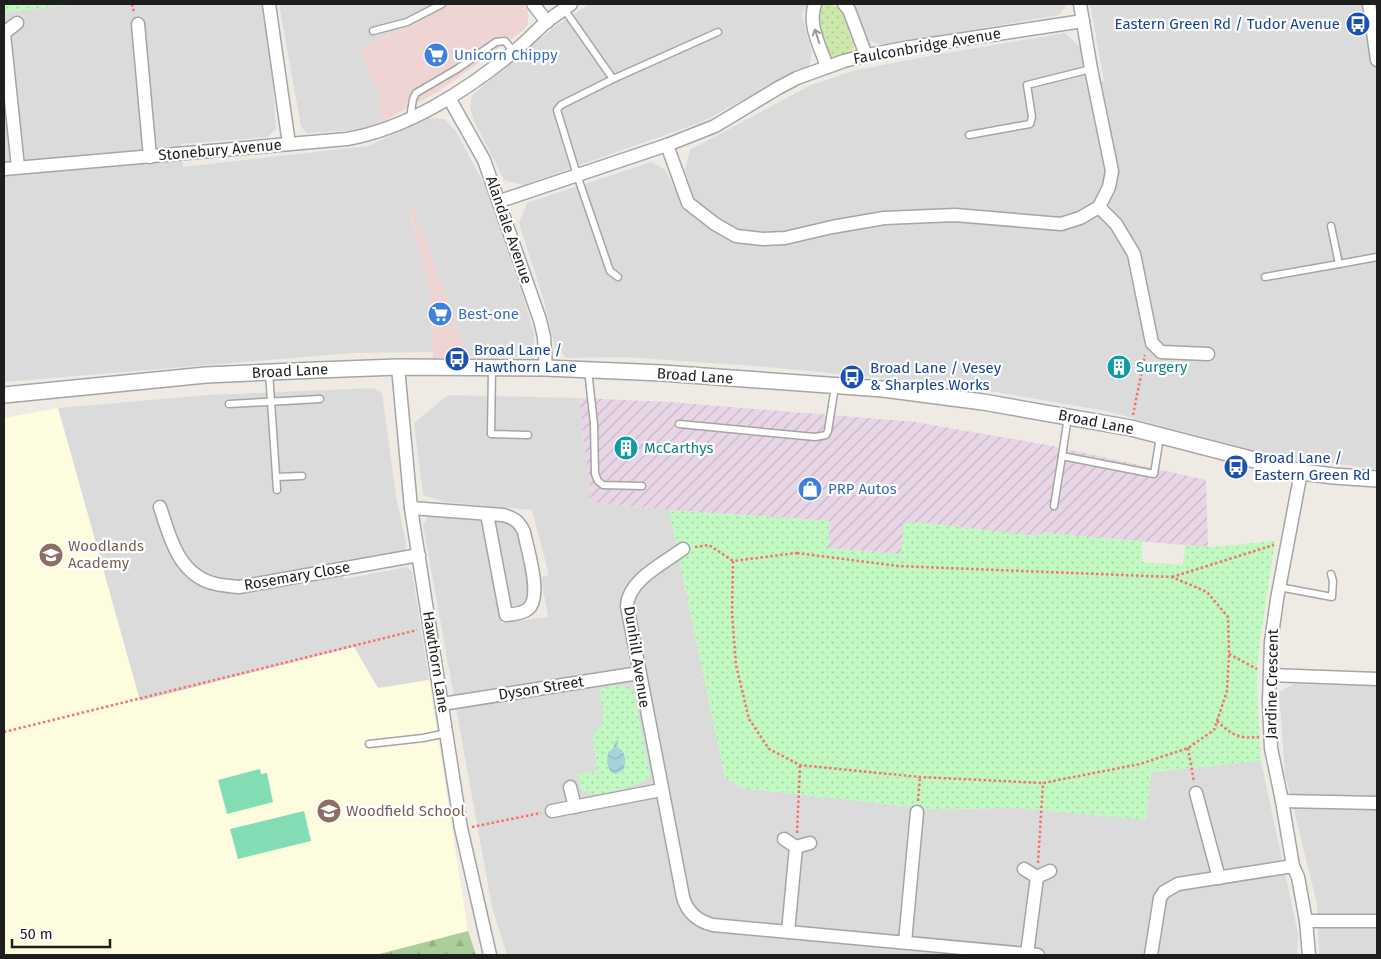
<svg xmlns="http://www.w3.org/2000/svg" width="1381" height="959" viewBox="0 0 1381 959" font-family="'Fira Sans',sans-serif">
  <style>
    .residential { fill: #dcdbdb }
    .commercial { fill: #efd4d4 }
    .industrial { fill: url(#industrial-furrows) }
    .education { fill: #fefcde }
    .grass { fill: url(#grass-dots) }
    .forest { fill: url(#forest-firs) }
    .park { fill: url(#park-dots) }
    .pitch { fill: #83ddb4 }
    .water { fill: url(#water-waves) }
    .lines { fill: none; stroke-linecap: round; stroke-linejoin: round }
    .service-casing { stroke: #a5a5a5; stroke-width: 9 }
    .minor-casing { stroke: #a5a5a5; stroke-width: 15 }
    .tertiary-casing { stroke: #a5a5a5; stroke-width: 18 }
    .path { stroke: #f7726d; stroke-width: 2.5; stroke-dasharray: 2.5 2.5; stroke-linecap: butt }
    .service { stroke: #fff; stroke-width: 6 }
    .minor { stroke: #fff; stroke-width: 12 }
    .tertiary { stroke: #fff; stroke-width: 15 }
    .oneway { stroke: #9a9a9a }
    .labels { text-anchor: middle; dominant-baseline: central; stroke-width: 4.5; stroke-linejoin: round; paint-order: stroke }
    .transit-label { font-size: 15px; fill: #164399; stroke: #fff; text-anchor: start }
    .street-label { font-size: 15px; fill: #1e1e1e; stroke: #fff }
    .shop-label { font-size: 15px; fill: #366cbe; stroke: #fff; text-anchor: start }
    .culture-label { font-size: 15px; fill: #0d838f; stroke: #fff; text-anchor: start }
    .education-label { font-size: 15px; fill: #785e54; stroke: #fff; text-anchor: start }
  </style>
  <defs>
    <pattern id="industrial-furrows" width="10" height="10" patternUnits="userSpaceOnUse" patternTransform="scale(1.25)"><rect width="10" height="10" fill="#e8d6e6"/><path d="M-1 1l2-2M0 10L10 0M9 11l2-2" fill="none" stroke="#c7b7c5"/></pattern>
    <pattern id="grass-dots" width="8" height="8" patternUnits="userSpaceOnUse" patternTransform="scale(1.25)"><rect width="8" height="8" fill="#cde8ab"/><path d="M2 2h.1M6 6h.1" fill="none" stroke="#b0c793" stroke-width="1.8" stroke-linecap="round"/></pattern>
    <pattern id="forest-firs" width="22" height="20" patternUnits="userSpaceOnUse" patternTransform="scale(1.25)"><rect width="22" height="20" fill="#acce9a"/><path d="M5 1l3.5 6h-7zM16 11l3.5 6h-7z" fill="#94b084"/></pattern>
    <pattern id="park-dots" width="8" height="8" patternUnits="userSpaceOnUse" patternTransform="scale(1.25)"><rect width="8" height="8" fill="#c2f8c2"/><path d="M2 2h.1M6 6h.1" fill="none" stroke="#a6d4a6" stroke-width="1.8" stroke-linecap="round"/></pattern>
    <pattern id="water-waves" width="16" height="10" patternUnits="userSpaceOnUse" patternTransform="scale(1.25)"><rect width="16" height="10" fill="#a5d3dc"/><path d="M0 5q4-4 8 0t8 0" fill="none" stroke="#8eb5bc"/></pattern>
  </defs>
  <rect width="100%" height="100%" fill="#efebe4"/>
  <g class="residential">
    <polygon points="77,4 262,4 270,44 276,129 267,137 181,144 183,167 368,146 428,118 445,119 457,133 486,188 526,306 534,333 534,344 524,357 466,357 454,316 413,208 409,210 432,302 433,352 353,353 4,382 4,15 6,12"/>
    <polygon points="279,4 447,4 360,49 378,95 382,122 360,130 307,133 301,126"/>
    <polygon points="590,4 807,4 802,15 812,53 809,68 791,74 702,122 523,185 504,180 475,123 470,108 472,95 558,24"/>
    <polygon points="849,4 1067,4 1059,15 881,45 867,40"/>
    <polygon points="1090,4 1377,4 1377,469 1274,456 1106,411 962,386 756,366 623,357 567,358 555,348 544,301 519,223 527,203 651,162 665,169 676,191 689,184 685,170 690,150 809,86 852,71 940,54 1065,33 1081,48 1089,83 1104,81"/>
    <polygon points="373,388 382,393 396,496 406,543 405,550 340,564 344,579 407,567 412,572 429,680 378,689 354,647 140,701 58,408 209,395"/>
    <polygon points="448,395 579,398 591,502 669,510 725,778 742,788 931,809 1018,808 1146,819 1151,772 1261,761 1298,934 1297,955 507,955 492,907 423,525 428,517 508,521 518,528 530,586 528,595 523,604 498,609 502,623 548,617 541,577 549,575 532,510 444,502 423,495 414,423"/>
    <polygon points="1294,684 1377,686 1377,955 1319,955 1317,904 1285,774 1279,692"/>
  </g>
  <g class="commercial">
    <polygon points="447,4 523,4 528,11 528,24 524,30 439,91 382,122 378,95 360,49"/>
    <polygon points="413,208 454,316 466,357 433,358 432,302 409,209"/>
  </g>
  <polygon class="industrial" points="579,398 669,402 915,422 1053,446 1206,480 1208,547 1045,533 1035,536 904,524 901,554 828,548 830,521 669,510 591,502"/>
  <polygon class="education" points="58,408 140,701 354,647 378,688 429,680 468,931 376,955 4,955 4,418"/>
  <path class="grass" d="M826,4L837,7L842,12L854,47L849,55L841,58L832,57C818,41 817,28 816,8Z"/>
  <polygon class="forest" points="468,931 476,955 376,955"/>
  <g class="park">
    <polygon points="4,4 77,4 6,12 4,15"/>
    <polygon points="669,510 830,521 828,548 901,554 904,523 919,522 1035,536 1045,533 1142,541 1142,562 1183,565 1185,545 1208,547 1275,541 1258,654 1257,691 1261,761 1151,772 1146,820 1019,808 931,809 742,788 725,778"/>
    <path d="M619,685L629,687L634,692L650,776C640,786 608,794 593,794C590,794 585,792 582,790L577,775L597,770L592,736C609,719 603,712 599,689Z"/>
  </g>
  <g class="pitch">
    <polygon points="260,769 261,774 267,773 273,802 227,814 218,780"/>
    <polygon points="304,811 311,841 238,859 230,829"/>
  </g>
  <path class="water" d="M617,740L619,742L616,747C626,750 626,760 624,769L616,774L610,771L607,763L608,753L614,747V744Z"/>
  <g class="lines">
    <defs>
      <g id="service">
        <polyline points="564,9 613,79 718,32"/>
        <polyline points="373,31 407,22 442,4"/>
        <polyline points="613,79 561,105 557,110 577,175 610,271 618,277"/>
        <polyline points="410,118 413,99 416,93 457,69 496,42 505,41 514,52"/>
        <polyline points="969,135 1030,124 1032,117 1027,85 1091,69"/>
        <polyline points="1331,226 1339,264 1377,257"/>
        <polyline points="1265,277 1339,264"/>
        <polyline points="492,368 491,434 528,435"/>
        <polyline points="588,370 594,424 595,474 598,481 603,485 642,486"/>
        <polyline points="269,372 277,490"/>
        <polyline points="229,404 320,399"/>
        <polyline points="679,424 815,437 826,435 828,431 835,386"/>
        <polyline points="1062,456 1068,417"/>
        <polyline points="276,477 302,476"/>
        <polyline points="1054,506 1062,456 1154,474 1160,437"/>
        <polyline points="1279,587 1332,597 1333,581 1331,574"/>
        <polyline points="369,744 423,738 447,733"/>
      </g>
      <g id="minor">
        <polyline points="269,4 289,144"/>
        <polyline points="533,4 547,22"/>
        <path d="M815,4C807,24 821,48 827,67"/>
        <polyline points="844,4 849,10 866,55"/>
        <polyline points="1369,4 1377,60"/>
        <polyline points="138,24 150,157"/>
        <polyline points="4,33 17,23"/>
        <polyline points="4,34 18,167"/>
        <polyline points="449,98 484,160 540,320 544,337 546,368"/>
        <polyline points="667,145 688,203 715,224 736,236 763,239 785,238 832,227 884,218 955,215 1061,224 1080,218 1099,207 1109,187 1112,171 1091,69 1080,4"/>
        <path d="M4,169L347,139C406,129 466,91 512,53C524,44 535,32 546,22C554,16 563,10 571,4"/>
        <polyline points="500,201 667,145 715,126 778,88 797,78 844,61 863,56 905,48 1083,21"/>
        <polyline points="1099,207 1116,224 1134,254 1152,343 1161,352 1208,354"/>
        <polyline points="398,367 411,508 461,828 490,955"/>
        <polyline points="1301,472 1277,599 1271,642 1269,702 1271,748 1282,801 1293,866 1298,877 1306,921 1309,955"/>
        <path d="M160,507C170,538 179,576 216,584C224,586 232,586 239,587L419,555"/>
        <path d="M411,508L503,515C514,518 519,521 524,532C527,548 543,597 528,609C522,614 513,614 506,615L487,514"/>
        <path d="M683,549C664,563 628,580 627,606L683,897C687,912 697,921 713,925L1038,955"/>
        <polyline points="1270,675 1377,679"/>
        <polyline points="442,704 639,673"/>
        <polyline points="570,787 575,807"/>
        <polyline points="1196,793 1219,878"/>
        <polyline points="1282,801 1377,803"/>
        <polyline points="552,811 661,790"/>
        <polyline points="784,839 796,847 810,843"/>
        <polyline points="1024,869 1037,877 1050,871"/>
        <polyline points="1306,921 1377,921"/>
        <polyline points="788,932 796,847"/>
        <polyline points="905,942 917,812"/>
        <polyline points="1027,954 1037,877"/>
        <polyline points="1151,955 1160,898 1164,892 1178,884 1293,866"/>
      </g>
      <polyline id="tertiary" points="4,395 206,375 317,370 398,367 546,368 662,373 883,389 983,402 1131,428 1301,472 1334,476 1377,479"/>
    </defs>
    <use href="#service" class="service-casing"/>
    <use href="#minor" class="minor-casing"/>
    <use href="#tertiary" class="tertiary-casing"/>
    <g class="path">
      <polyline points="132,4 134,13"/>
      <polyline points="1133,415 1145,355"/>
      <polyline points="695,547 709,545 733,561"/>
      <polygon points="797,553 898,566 1172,577 1207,592 1228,617 1229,654 1227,691 1214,730 1188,748 1140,764 1043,783 920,777 800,765 769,749 749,719 736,665 732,613 733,561"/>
      <polyline points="1172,577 1274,545"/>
      <polyline points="1229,654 1257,669"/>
      <path d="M1217,721C1232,735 1238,739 1259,737"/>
      <polyline points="4,732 417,630"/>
      <polyline points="1188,748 1194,782"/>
      <polyline points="918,801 920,777"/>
      <polyline points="472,827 541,813"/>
      <polyline points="797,833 800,765"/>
      <polyline points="1038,863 1043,783"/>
    </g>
    <use href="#service" class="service"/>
    <use href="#minor" class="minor"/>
    <use href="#tertiary" class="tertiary"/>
  </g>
  <defs><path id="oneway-shaft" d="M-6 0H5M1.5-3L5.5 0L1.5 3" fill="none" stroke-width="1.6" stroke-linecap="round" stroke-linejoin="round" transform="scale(1.25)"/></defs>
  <use class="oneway" href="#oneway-shaft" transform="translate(817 36) rotate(-108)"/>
  <defs>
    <symbol id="bus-disc" viewBox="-11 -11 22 22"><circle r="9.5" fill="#1a4fb4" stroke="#fff"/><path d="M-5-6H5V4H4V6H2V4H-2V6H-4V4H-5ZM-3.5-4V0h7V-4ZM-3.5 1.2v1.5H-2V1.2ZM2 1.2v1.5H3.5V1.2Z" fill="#fff"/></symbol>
    <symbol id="supermarket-disc" viewBox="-11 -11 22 22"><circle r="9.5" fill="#3f7fe0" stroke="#fff"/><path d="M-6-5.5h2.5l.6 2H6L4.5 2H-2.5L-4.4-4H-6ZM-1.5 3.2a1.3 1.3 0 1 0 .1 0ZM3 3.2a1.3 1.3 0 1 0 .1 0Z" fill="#fff"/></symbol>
    <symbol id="building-disc" viewBox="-11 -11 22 22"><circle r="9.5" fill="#0f9aa8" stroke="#fff"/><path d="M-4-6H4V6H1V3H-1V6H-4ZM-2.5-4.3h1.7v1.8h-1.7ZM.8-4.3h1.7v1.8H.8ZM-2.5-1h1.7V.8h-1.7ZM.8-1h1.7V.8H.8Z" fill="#fff"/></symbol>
    <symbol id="shop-disc" viewBox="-11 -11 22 22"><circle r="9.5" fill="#3f7fe0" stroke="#fff"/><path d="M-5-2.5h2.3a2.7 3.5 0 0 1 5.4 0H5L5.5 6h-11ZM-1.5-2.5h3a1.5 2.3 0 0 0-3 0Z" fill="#fff"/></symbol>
    <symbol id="school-disc" viewBox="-11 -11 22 22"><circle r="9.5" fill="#8d6e63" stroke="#fff"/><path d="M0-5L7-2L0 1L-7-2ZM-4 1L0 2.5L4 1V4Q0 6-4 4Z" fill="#fff"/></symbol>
  </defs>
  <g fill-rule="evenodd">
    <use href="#bus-disc" x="1344" y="10" width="28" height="28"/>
    <use href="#supermarket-disc" x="422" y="41" width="28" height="28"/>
    <use href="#supermarket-disc" x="426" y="300" width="28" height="28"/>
    <use href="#bus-disc" x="443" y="345" width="28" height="28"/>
    <use href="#building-disc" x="1105" y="353" width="28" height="28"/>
    <use href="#bus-disc" x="838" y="363" width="28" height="28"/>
    <use href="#building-disc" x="612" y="434" width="28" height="28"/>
    <use href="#bus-disc" x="1222" y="453" width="28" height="28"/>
    <use href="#shop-disc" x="796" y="475" width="28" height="28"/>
    <use href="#school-disc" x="37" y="541" width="28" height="28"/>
    <use href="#school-disc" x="315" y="797" width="28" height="28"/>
  </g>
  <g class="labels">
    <g class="transit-label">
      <text x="1340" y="24" text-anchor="end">Eastern Green Rd / Tudor Avenue</text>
      <text x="474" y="350">Broad Lane /<tspan x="474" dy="17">Hawthorn Lane</tspan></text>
      <text x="870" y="368">Broad Lane / Vesey<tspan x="870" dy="17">&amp; Sharples Works</tspan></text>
      <text x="1254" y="458">Broad Lane /<tspan x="1254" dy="17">Eastern Green Rd</tspan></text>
    </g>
    <g class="street-label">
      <text transform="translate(927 46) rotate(-10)">Faulconbridge Avenue</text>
      <text transform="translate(220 150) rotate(-5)">Stonebury Avenue</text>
      <text transform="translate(509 230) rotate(71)">Alandale Avenue</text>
      <text transform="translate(290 371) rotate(-3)">Broad Lane</text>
      <text transform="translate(695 376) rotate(4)">Broad Lane</text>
      <text transform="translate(1096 422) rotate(11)">Broad Lane</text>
      <text transform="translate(297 576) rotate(-10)">Rosemary Close</text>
      <text transform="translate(637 657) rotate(81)">Dunhill Avenue</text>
      <text transform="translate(436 662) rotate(81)">Hawthorn Lane</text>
      <text transform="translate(1272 684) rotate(-89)">Jardine Crescent</text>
      <text transform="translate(541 688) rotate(-9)">Dyson Street</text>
    </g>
    <g class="shop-label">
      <text x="454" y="55">Unicorn Chippy</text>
      <text x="458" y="314">Best-one</text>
      <text x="828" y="489">PRP Autos</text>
    </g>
    <g class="culture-label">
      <text x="1136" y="367">Surgery</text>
      <text x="644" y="448">McCarthys</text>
    </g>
    <g class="education-label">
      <text x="68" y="546">Woodlands<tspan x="68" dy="17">Academy</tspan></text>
      <text x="346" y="811">Woodfield School</text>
    </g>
  </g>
  <rect width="1381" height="959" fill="none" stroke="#1e1e1e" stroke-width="10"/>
  <path d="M12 939v8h98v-8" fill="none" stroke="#1e1e1e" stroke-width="2.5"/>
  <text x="20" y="939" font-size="15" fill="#1e1e1e" stroke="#ffffff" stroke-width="4" paint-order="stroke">50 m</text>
</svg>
